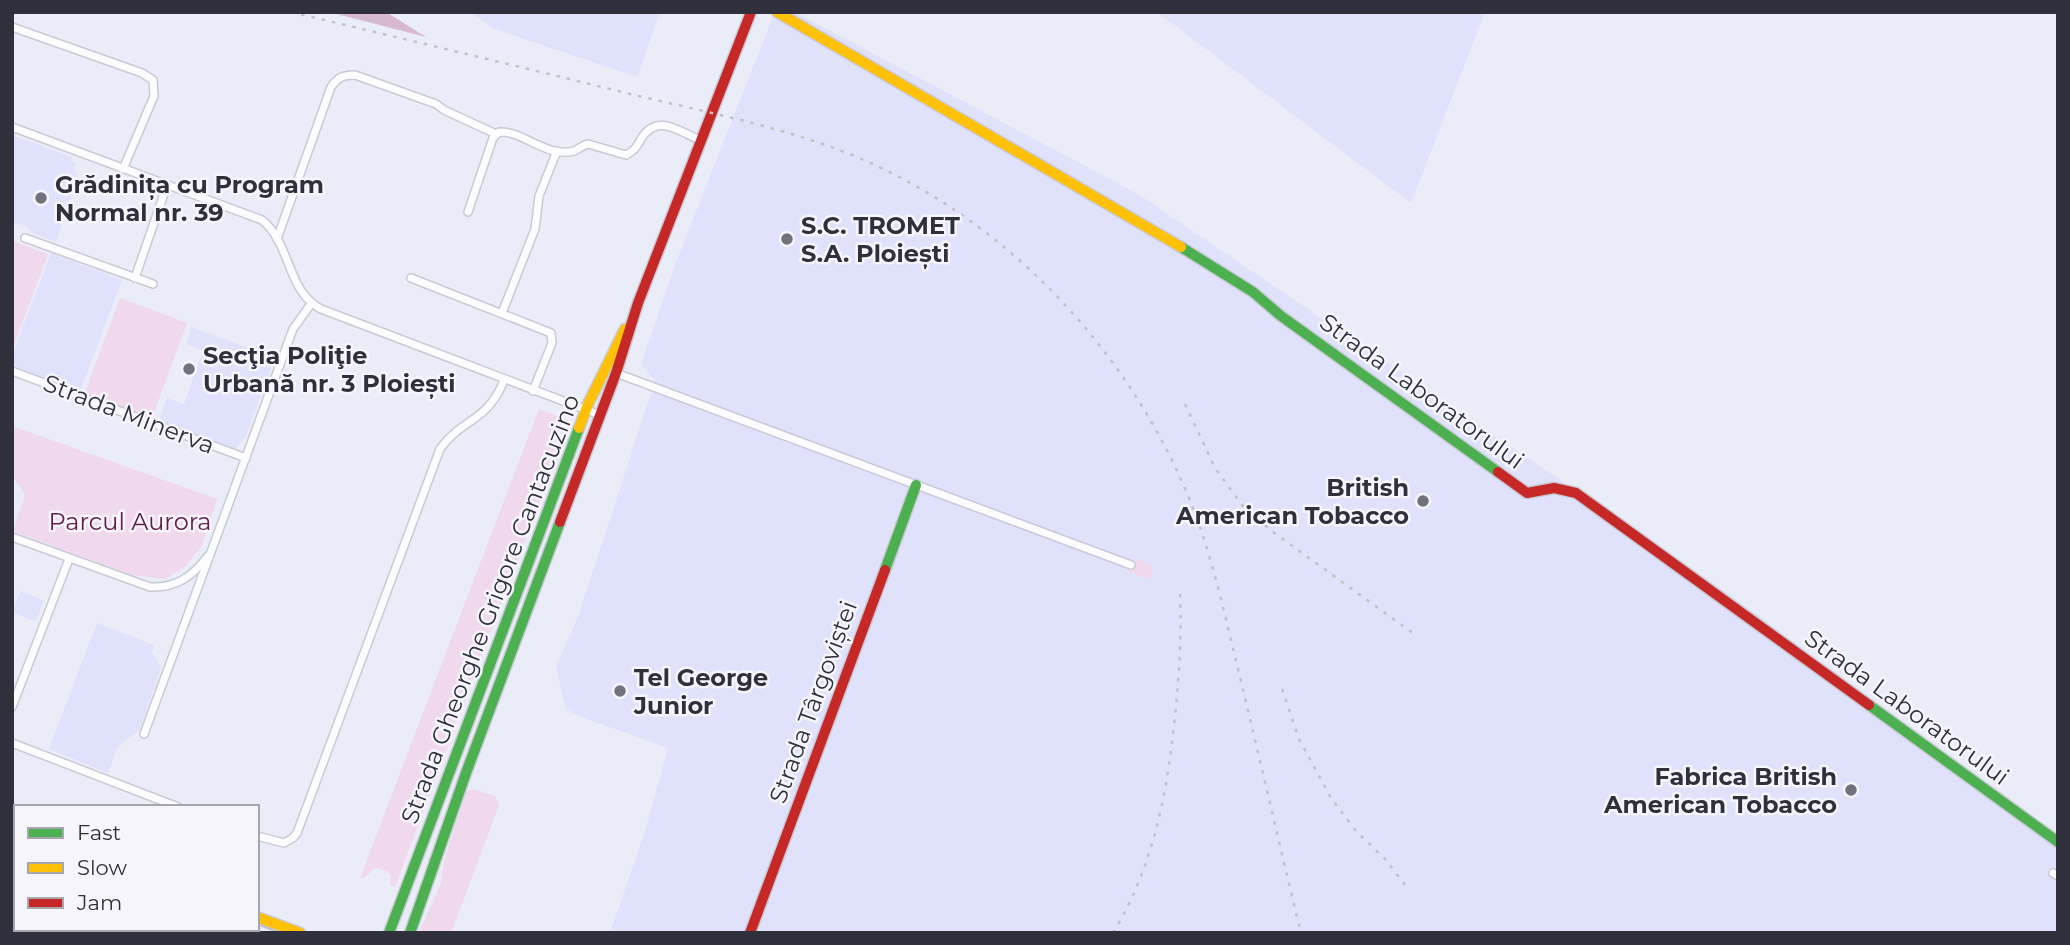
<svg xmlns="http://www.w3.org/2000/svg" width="2070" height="945" viewBox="0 0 2070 945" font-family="Montserrat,sans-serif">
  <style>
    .built { fill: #e0e2fb }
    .green { fill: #f0d9ec }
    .forest { fill: #d7b8d1 }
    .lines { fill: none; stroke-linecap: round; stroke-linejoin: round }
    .street-casing { stroke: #c9cad5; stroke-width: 10 }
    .fast-casing { stroke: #c9cad5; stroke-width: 13 }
    .slow-casing { stroke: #c9cad5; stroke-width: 13 }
    .jam-casing { stroke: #c9cad5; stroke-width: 13 }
    .street { stroke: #fcfcfe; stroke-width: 7 }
    .fast { stroke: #4caf50; stroke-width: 10 }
    .slow { stroke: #ffc107; stroke-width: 10 }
    .jam { stroke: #c62828; stroke-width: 10 }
    .tram { stroke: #c1c2c5; stroke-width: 2 }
    .rail { stroke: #c1c2c5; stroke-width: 2.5; stroke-dasharray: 3.5 7; stroke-linecap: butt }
    .poi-dot { fill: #70727d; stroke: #f5f5fb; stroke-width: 2.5 }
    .labels { text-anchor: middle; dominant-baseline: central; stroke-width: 5; stroke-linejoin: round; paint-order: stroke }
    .poi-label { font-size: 24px; font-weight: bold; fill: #2f303b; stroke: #f5f5fb; text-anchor: start }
    .street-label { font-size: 24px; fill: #2f303b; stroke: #f5f5fb }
    .park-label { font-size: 24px; fill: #621d4c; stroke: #f5f5fb }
  </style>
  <rect width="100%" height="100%" fill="#eaecf8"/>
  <g class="built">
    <polygon points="469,12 660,12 637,77 495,29"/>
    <polygon points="775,12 795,12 1138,194 1724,591 2058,835 2058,933 610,933 646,828 668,748 573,714 565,707 556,666 578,617 655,381 641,364 675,265"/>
    <polygon points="1157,12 1485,12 1411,203"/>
    <polygon points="12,135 72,157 71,162 76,164 74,172 78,174 56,242 31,232 26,226 12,222"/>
    <polygon points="51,253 122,280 80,391 12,365 12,356"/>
    <polygon points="192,327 267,355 272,364 246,436 235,449 159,421 167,398 184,404 203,351 186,344"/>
    <polygon points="21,591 44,601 35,621 12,612"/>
    <polygon points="97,623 154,645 152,652 161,667 140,729 117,748 108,773 49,749"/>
  </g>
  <g class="green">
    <polygon points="12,241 48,254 12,350"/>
    <polygon points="120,298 187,323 152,418 89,394 86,390"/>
    <polygon points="539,409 564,419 556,441 552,468 395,887 390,885 391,876 387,871 375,868 364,878 360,878"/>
    <polygon points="12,426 217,499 202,545 185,567 165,579 132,575 13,531 25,495 12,475"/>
    <polygon points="1133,558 1154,566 1149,579 1128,572"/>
    <polygon points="473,789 495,796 499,805 451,933 419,933 441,883 444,861 466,792"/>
  </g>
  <polygon class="forest" points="329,12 386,12 426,37"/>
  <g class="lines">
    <defs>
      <g id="street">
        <polyline points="12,27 142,73 153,80 154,96 123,169"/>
        <path d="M12,127L262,220C291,243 287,292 321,309L600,415"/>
        <path d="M468,212L493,138L499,132C524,131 546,158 574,151C579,149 583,145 588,144L626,155C634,151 637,147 641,139C657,112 680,132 702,141"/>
        <polyline points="25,238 153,284"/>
        <path d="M277,239L331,87C338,77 343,75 355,75L436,104L444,110L496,134"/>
        <polyline points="135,278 167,185"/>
        <polyline points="411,278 551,333 552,343 533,391"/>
        <polyline points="502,313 535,229 539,196 557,151"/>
        <polyline points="12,371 246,458"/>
        <polyline points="616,373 1131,565"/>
        <path d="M12,537L150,587C176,588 192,577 208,556"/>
        <polyline points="12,707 69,559"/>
        <polyline points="144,734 293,329 311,304"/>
        <polyline points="12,743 178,807"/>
        <path d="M257,836L284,843L293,838L297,833L440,449C462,418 488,422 504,380"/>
        <polyline points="2053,873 2058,876"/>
        <polyline points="72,933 73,929"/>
      </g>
      <g id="fast">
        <polyline points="1181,247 1253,292 1281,316 1498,472"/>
        <polyline points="885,570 916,485"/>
        <polyline points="1869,705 2058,842"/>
        <polyline points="12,826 16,827"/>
        <polyline points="389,933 579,428"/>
        <polyline points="410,933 466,773 560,522"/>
      </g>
      <g id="slow">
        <polyline points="777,12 1181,247"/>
        <polyline points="579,428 589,402 625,329"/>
        <polyline points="257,917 300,933"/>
        <polyline points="240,929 249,933"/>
      </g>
      <g id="jam">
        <polyline points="1498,472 1527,493 1554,488 1576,493 1869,705"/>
        <polyline points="560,522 616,373 638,303 751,12"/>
        <polyline points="12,848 16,849"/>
        <polyline points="750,933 885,570"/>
      </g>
    </defs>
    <use href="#street" class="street-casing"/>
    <use href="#fast" class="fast-casing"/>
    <use href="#slow" class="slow-casing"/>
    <use href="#jam" class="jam-casing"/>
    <use href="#street" class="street"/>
    <use href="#fast" class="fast"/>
    <use href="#slow" class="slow"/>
    <use href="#jam" class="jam"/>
    <g class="tram">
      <polyline points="12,833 16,834"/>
      <polyline points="257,924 280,933"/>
    </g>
    <g class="rail">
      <path d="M291,12C400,38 509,64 618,91C695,110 773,124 847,153C1003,215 1129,349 1191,503C1212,556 1224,611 1237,665C1259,754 1279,844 1301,933"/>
      <polyline points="1185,404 1215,468 1242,505 1273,532 1417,636"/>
      <polyline points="1282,689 1299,739 1331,798 1356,831 1386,860 1408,889"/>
      <path d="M1113,933C1152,869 1166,799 1174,725C1179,681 1182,637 1180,592"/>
    </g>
  </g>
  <g class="poi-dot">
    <circle cx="41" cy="198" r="7"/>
    <circle cx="787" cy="239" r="7"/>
    <circle cx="189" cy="369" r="7"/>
    <circle cx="1423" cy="501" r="7"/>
    <circle cx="620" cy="691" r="7"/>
    <circle cx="1851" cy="790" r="7"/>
  </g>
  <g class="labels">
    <g class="poi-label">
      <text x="55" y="184">Grădinița cu Program<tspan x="55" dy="28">Normal nr. 39</tspan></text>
      <text x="801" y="225">S.C. TROMET<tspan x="801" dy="28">S.A. Ploiești</tspan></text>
      <text x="203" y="355">Secţia Poliţie<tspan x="203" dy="28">Urbană nr. 3 Ploiești</tspan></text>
      <text x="1409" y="487" text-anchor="end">British<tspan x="1409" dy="28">American Tobacco</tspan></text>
      <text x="634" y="677">Tel George<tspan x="634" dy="28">Junior</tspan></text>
      <text x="1837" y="776" text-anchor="end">Fabrica British<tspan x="1837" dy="28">American Tobacco</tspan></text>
    </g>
    <g class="street-label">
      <text transform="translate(1422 391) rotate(36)">Strada Laboratorului</text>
      <text transform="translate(129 414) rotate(21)">Strada Minerva</text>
      <text transform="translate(490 609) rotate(-69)">Strada Gheorghe Grigore Cantacuzino</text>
      <text transform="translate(813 702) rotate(-70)">Strada Târgoviștei</text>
      <text transform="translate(1907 707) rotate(36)">Strada Laboratorului</text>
    </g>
    <g class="park-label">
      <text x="130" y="521">Parcul Aurora</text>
    </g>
  </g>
  <rect width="2070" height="945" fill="none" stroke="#2f303b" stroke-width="28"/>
  <rect x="14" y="805" width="245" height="126" fill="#f5f5fb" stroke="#a6a6ae" stroke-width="2"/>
  <rect x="28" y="828" width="35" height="10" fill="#4caf50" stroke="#a6a6ae" stroke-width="2"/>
  <text x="77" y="840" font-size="21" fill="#2f303b">Fast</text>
  <rect x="28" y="863" width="35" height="10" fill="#ffc107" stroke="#a6a6ae" stroke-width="2"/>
  <text x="77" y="875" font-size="21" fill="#2f303b">Slow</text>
  <rect x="28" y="898" width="35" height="10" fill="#c62828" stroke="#a6a6ae" stroke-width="2"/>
  <text x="77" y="910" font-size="21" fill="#2f303b">Jam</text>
</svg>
